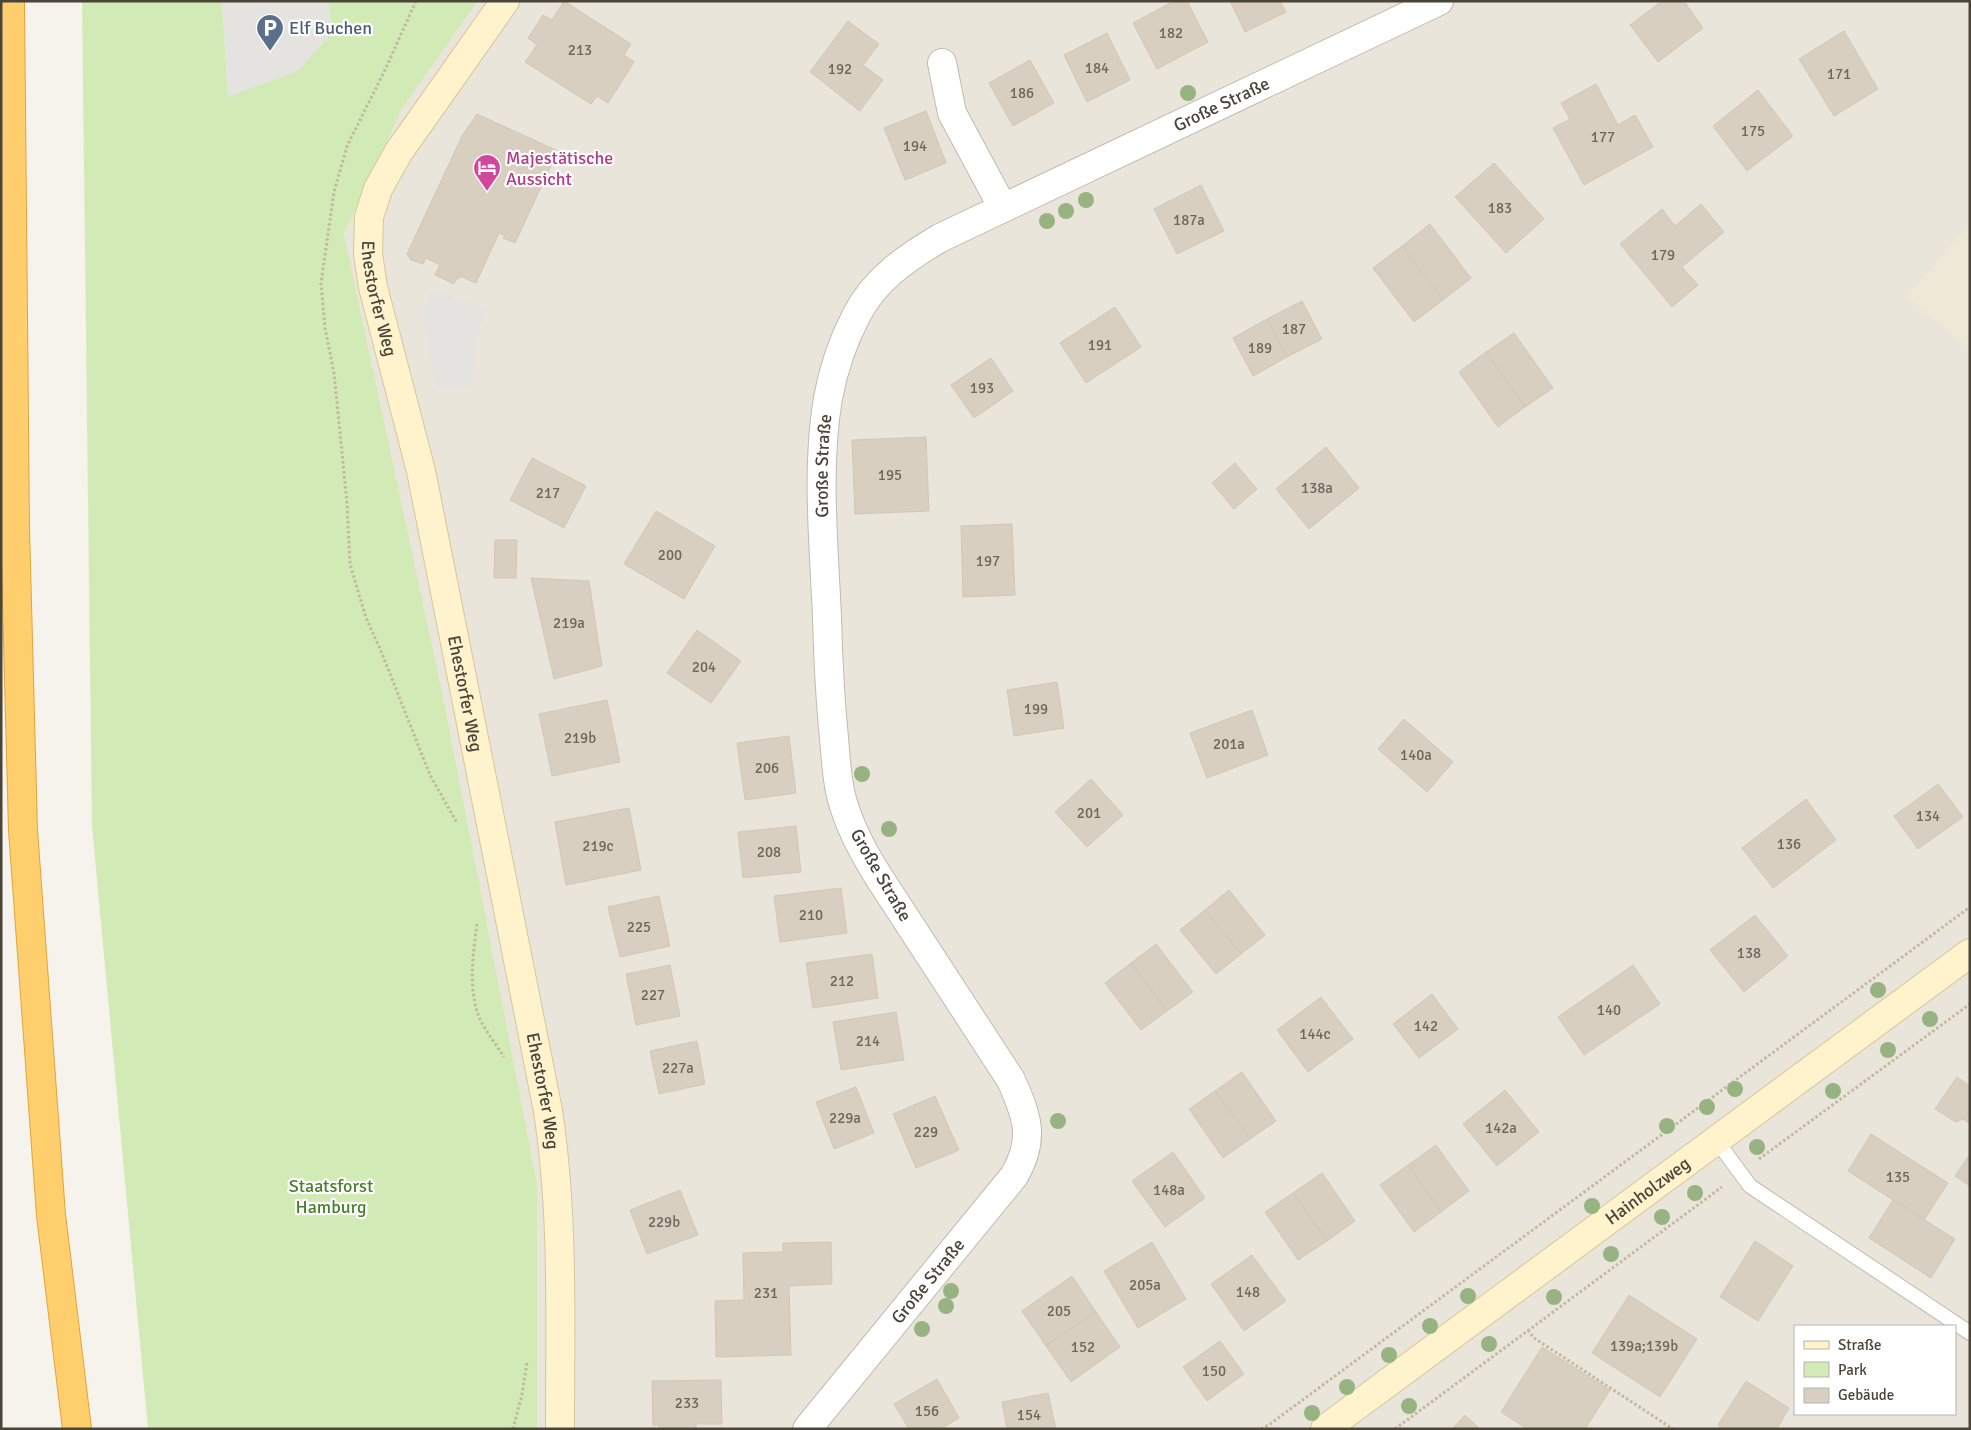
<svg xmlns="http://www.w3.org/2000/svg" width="1971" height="1430" viewBox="0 0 1971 1430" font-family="Signika,sans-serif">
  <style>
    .residential { fill: #eae5da; fill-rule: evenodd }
    .education { fill: #efe8d6 }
    .green { fill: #d2eab5 }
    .parking { fill: #e5e3e0 }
    .building { fill: #d8cfc1; stroke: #d3c7b4 }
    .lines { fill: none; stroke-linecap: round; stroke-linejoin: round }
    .lane-casing { stroke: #c2bbae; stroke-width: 16 }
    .street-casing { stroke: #c2bbae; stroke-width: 30 }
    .secondary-casing { stroke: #d6c79b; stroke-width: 30 }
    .highway-casing { stroke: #e0a43c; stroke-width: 30 }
    .path { stroke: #c4b79f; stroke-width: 3; stroke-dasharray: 2.5 2.5; stroke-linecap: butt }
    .lane { stroke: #fff; stroke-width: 14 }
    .street { stroke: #fff; stroke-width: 28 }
    .secondary { stroke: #fff3cd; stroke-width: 28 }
    .highway { stroke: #ffcf6e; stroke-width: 28 }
    .tree { fill: #97b381 }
    .labels { text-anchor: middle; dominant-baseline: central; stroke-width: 4.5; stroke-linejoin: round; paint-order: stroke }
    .number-label { font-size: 15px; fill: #6e675b }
    .service-label { font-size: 18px; fill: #4e5e75; stroke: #fff; text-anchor: start }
    .street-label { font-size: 18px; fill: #4b4439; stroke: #fff }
    .hotel-label { font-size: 18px; fill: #b23c85; stroke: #fff; text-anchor: start }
    .park-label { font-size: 18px; fill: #4a7f2a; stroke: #fff }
  </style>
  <rect width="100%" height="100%" fill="#f6f3ec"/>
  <path class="residential" d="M478,1H1970V1429H537V1183L445,706L344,234L402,109ZM1795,1326H1955V1414H1795Z"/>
  <polygon class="education" points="1970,223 1970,350 1906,297"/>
  <polygon class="green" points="82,1 222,1 228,96 332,33 328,1 478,1 402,109 344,234 445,706 537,1183 537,1429 148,1429 92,826"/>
  <g class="parking">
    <polygon points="222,1 328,1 332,33 298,71 228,97"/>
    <polygon points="433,290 486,310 476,338 472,387 436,389 422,310"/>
  </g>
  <g class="building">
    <polygon points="564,1 631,44 624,55 634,62 608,103 597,96 591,104 525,62 537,45 528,38 543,15 552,20"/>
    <polygon points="1174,1 1187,1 1208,42 1157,69 1133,23"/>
    <polygon points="1230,1 1280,1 1286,12 1245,32"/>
    <polygon points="1662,1 1684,1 1703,28 1658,62 1630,25"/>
    <polygon points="848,21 879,44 863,65 883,80 860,111 810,72"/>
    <polygon points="1844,31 1878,89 1834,116 1799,59"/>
    <polygon points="1107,33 1130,80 1087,102 1064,55"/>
    <polygon points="1030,60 1054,103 1013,126 989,83"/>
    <polygon points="1596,84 1618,125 1635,115 1653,147 1584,185 1553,128 1570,119 1561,103"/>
    <polygon points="1758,90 1793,136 1747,171 1713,126"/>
    <polygon points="926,111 946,163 905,180 884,128"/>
    <polygon points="477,114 558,151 515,243 503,238 505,236 499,233 476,283 460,276 459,279 457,278 454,284 435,275 440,265 426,258 423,264 411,260 407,254 462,136"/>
    <polygon points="1494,163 1544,219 1506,253 1455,197"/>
    <polygon points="1201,185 1224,231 1177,254 1154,209"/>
    <polygon points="1701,204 1724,232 1682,267 1698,285 1672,307 1620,244 1662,209 1675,226"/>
    <polygon points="1430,224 1471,278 1443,300 1402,246"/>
    <polygon points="1402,246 1443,300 1414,322 1373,268"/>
    <polygon points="1302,301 1322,339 1287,357 1267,319"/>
    <polygon points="1115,307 1141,347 1086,383 1060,343"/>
    <polygon points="1267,319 1287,357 1253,376 1233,338"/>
    <polygon points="1514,333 1553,388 1525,407 1486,352"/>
    <polygon points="1486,352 1525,407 1498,427 1459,372"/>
    <polygon points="991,358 1013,391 974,418 951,385"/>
    <polygon points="926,437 929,511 855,514 852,440"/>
    <polygon points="1326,447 1359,488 1309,529 1276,489"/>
    <polygon points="532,458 586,486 564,528 510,500"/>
    <polygon points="1235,463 1257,489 1234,509 1212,483"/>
    <polygon points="656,511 715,546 684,599 624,564"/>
    <polygon points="1012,524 1015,595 963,597 961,526"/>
    <polygon points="495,540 517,540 516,578 494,578"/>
    <polygon points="531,578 589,581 602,666 554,679"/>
    <polygon points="697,630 741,661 711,703 667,673"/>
    <polygon points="1057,682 1064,728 1014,736 1007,690"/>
    <polygon points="607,700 620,762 552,776 539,714"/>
    <polygon points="1252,710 1268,755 1207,778 1190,733"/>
    <polygon points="1404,719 1453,762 1427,792 1378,749"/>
    <polygon points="789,736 796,793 745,800 737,743"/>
    <polygon points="1091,779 1123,815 1087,847 1055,812"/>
    <polygon points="1938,784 1963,817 1918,849 1894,816"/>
    <polygon points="1806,799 1836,840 1773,888 1742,848"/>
    <polygon points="629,808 641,870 566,885 555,822"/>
    <polygon points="796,826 801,872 743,878 738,832"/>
    <polygon points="841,888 847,933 780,942 774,896"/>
    <polygon points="1229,890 1265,935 1241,954 1205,910"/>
    <polygon points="659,896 670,946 620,957 608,907"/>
    <polygon points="1205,910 1241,954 1216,974 1180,930"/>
    <polygon points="1755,915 1788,956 1744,992 1710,950"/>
    <polygon points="1156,944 1193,992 1167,1011 1131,963"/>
    <polygon points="872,954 878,998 813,1008 806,963"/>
    <polygon points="1131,963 1167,1011 1141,1030 1105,983"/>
    <polygon points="670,965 680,1016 636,1025 626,974"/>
    <polygon points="1633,965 1660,1004 1584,1055 1558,1017"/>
    <polygon points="1432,994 1458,1029 1419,1058 1393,1024"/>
    <polygon points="1321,997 1353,1039 1308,1072 1277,1030"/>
    <polygon points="896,1012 904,1060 841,1070 833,1022"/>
    <polygon points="697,1041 705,1084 659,1094 650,1051"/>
    <polygon points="1242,1072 1276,1121 1250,1139 1215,1091"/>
    <polygon points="1957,1077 1970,1086 1970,1109 1963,1119 1956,1122 1935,1109"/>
    <polygon points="856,1087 874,1133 834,1149 816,1102"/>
    <polygon points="1505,1090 1539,1132 1497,1166 1463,1124"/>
    <polygon points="1215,1091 1250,1139 1223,1158 1189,1109"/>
    <polygon points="935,1096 959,1150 916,1168 893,1114"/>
    <polygon points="1970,1109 1970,1124 1963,1119"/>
    <polygon points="1871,1134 1948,1183 1924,1220 1848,1171"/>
    <polygon points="1436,1145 1469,1191 1441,1212 1408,1165"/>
    <polygon points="1173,1152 1205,1198 1165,1227 1132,1181"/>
    <polygon points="1970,1154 1970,1186 1955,1176"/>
    <polygon points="1408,1165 1441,1212 1414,1232 1380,1185"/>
    <polygon points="1322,1173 1355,1221 1327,1241 1293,1193"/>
    <polygon points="680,1190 698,1235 647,1254 630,1210"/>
    <polygon points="1293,1193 1327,1241 1298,1260 1265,1212"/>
    <polygon points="1893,1200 1955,1239 1931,1278 1869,1238"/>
    <polygon points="1755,1241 1793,1266 1758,1321 1720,1297"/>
    <polygon points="831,1242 832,1284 789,1286 791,1355 716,1357 715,1301 744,1300 743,1253 783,1252 783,1243"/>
    <polygon points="1152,1242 1186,1299 1138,1328 1104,1271"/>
    <polygon points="1252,1255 1286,1301 1244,1331 1211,1284"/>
    <polygon points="1072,1276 1096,1312 1046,1346 1022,1311"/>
    <polygon points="1629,1295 1697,1339 1660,1397 1592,1353"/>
    <polygon points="1096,1312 1120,1347 1071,1382 1046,1346"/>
    <polygon points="1220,1341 1244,1374 1207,1401 1183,1367"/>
    <polygon points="1542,1347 1610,1390 1585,1429 1527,1429 1501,1412"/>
    <polygon points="937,1379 959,1418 941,1429 909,1429 894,1404"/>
    <polygon points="721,1380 722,1424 696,1424 696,1429 659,1429 659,1425 653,1425 652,1381"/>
    <polygon points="1746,1381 1789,1408 1777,1429 1723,1429 1718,1425"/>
    <polygon points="1048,1393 1056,1429 1007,1429 1002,1402"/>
    <polygon points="1465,1415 1480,1429 1452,1429"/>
  </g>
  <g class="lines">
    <defs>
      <polyline id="lane" points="1716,1140 1750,1186 1970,1333"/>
      <g id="street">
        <polyline points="942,63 952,113 1003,208"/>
        <path id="s1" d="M807,1429L1014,1176C1036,1139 1027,1116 1011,1080L880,879C866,857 853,834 845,809C837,787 836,761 834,738C830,698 828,658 827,617C824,547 816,468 828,398C833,371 843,341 856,316C874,280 906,258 940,238L1439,1"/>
      </g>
      <g id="secondary">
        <path id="s2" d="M505,1L398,153L378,189L369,217L368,254L373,287L421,471L548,1111C564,1216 560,1323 560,1429"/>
        <path id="s3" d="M1325,1429L1970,953"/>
      </g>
      <polyline id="highway" points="10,1 15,527 23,830 51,1215 77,1429"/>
    </defs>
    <use href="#lane" class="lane-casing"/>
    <use href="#street" class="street-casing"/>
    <use href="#secondary" class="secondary-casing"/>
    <use href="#highway" class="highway-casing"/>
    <g class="path">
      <polyline points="416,1 385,70 347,146 334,192 321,283 325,328 334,373 347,503 350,564 366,618 381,651 430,775 457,823"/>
      <path d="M477,924C473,954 468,988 479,1017C485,1031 496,1044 504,1057"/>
      <polyline points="1759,1159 1970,1004"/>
      <polyline points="1528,1330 1534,1338 1673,1429"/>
      <polyline points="513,1429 522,1395 527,1362"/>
      <polyline points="1261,1429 1270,1424 1970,907"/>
      <polyline points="1395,1429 1722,1187"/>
    </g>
    <use href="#lane" class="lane"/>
    <use href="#street" class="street"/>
    <use href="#secondary" class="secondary"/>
    <use href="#highway" class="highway"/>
  </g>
  <g class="tree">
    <circle cx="1188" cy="93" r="8"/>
    <circle cx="1086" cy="200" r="8"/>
    <circle cx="1066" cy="211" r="8"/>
    <circle cx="1047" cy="221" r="8"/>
    <circle cx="862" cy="774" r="8"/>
    <circle cx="889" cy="829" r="8"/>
    <circle cx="1878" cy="990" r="8"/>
    <circle cx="1930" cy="1019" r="8"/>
    <circle cx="1888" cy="1050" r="8"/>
    <circle cx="1735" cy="1089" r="8"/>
    <circle cx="1833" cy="1091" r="8"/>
    <circle cx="1707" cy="1107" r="8"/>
    <circle cx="1058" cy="1121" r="8"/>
    <circle cx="1667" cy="1126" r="8"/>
    <circle cx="1757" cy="1147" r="8"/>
    <circle cx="1695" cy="1193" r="8"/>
    <circle cx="1592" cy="1206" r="8"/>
    <circle cx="1662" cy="1217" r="8"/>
    <circle cx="1611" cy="1254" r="8"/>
    <circle cx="951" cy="1291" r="8"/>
    <circle cx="1468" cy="1296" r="8"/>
    <circle cx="1554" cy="1297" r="8"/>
    <circle cx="946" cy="1306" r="8"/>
    <circle cx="1430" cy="1326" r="8"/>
    <circle cx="922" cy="1329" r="8"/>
    <circle cx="1489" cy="1344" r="8"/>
    <circle cx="1389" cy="1355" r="8"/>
    <circle cx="1347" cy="1387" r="8"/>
    <circle cx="1409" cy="1406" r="8"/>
    <circle cx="1312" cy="1413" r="8"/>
  </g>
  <defs>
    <symbol id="parking-pin" viewBox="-11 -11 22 30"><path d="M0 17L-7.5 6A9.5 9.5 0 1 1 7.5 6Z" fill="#5c6f8a" stroke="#fff"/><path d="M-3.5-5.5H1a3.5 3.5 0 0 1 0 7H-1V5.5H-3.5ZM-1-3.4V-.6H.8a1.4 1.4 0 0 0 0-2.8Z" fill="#fff"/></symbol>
    <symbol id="hotel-pin" viewBox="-11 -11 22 30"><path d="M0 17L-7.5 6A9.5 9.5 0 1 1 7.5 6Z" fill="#d1479c" stroke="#fff"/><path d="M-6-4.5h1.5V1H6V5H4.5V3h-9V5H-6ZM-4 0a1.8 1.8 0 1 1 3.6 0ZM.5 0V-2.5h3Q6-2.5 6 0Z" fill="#fff"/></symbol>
  </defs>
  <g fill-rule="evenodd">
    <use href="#parking-pin" x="254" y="12" width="32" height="43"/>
    <use href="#hotel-pin" x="471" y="152" width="32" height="43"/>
  </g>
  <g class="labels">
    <g class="number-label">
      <text x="1171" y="33">182</text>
      <text x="580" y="50">213</text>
      <text x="1097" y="68">184</text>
      <text x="840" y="69">192</text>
      <text x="1839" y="74">171</text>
      <text x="1022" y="93">186</text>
      <text x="1753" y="131">175</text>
      <text x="1603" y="137">177</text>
      <text x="915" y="146">194</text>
      <text x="1500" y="208">183</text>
      <text x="1189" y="220">187a</text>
      <text x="1663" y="255">179</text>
      <text x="1294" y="329">187</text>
      <text x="1100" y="345">191</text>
      <text x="1260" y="348">189</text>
      <text x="982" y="388">193</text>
      <text x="890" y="475">195</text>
      <text x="1317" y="488">138a</text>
      <text x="548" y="493">217</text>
      <text x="670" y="555">200</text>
      <text x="988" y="561">197</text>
      <text x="569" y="623">219a</text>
      <text x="704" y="667">204</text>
      <text x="1036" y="709">199</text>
      <text x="580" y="738">219b</text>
      <text x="1229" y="744">201a</text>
      <text x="1416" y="755">140a</text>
      <text x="767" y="768">206</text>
      <text x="1089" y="813">201</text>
      <text x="1928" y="816">134</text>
      <text x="1789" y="844">136</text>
      <text x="598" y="846">219c</text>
      <text x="769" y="852">208</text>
      <text x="811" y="915">210</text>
      <text x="639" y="927">225</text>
      <text x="1749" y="953">138</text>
      <text x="842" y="981">212</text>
      <text x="653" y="995">227</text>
      <text x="1609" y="1010">140</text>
      <text x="1426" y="1026">142</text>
      <text x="1315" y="1034">144c</text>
      <text x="868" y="1041">214</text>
      <text x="678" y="1068">227a</text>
      <text x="845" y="1118">229a</text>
      <text x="1501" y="1128">142a</text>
      <text x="926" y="1132">229</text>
      <text x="1898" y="1177">135</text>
      <text x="1169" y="1190">148a</text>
      <text x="664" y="1222">229b</text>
      <text x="1145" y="1285">205a</text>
      <text x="1248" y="1292">148</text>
      <text x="766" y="1293">231</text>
      <text x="1059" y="1311">205</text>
      <text x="1644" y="1346">139a;139b</text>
      <text x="1083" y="1347">152</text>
      <text x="1214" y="1371">150</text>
      <text x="687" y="1403">233</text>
      <text x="927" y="1411">156</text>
      <text x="1029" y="1415">154</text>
    </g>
    <g class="service-label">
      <text x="289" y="28">Elf Buchen</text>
    </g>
    <g class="street-label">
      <text stroke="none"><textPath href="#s1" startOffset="1674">Große Straße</textPath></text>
      <text stroke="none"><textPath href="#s2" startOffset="339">Ehestorfer Weg</textPath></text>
      <text stroke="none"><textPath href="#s1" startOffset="1091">Große Straße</textPath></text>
      <text stroke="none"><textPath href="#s2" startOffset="744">Ehestorfer Weg</textPath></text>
      <text transform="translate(881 875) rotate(60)">Große Straße</text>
      <text stroke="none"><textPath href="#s2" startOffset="1149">Ehestorfer Weg</textPath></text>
      <text stroke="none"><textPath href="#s3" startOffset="401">Hainholzweg</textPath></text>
      <text stroke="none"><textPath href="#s1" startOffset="191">Große Straße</textPath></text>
    </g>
    <g class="hotel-label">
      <text x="506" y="158">Majestätische<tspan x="506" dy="21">Aussicht</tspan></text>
    </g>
    <g class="park-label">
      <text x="331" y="1186">Staatsforst<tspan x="331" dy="21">Hamburg</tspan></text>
    </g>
  </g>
  <rect width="1971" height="1430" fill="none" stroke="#4b4439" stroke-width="5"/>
  <rect x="1794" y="1325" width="162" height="90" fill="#ffffff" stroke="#b7b4b0"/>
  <rect x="1804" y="1341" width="25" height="8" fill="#fff3cd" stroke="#b7b4b0"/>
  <text x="1838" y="1350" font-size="15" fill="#4b4439">Straße</text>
  <rect x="1804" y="1362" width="25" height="15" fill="#d2eab5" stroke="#b7b4b0"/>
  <text x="1838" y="1375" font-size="15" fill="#4b4439">Park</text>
  <rect x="1804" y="1388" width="25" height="15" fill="#d8cfc1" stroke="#b7b4b0"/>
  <text x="1838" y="1400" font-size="15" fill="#4b4439">Gebäude</text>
</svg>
